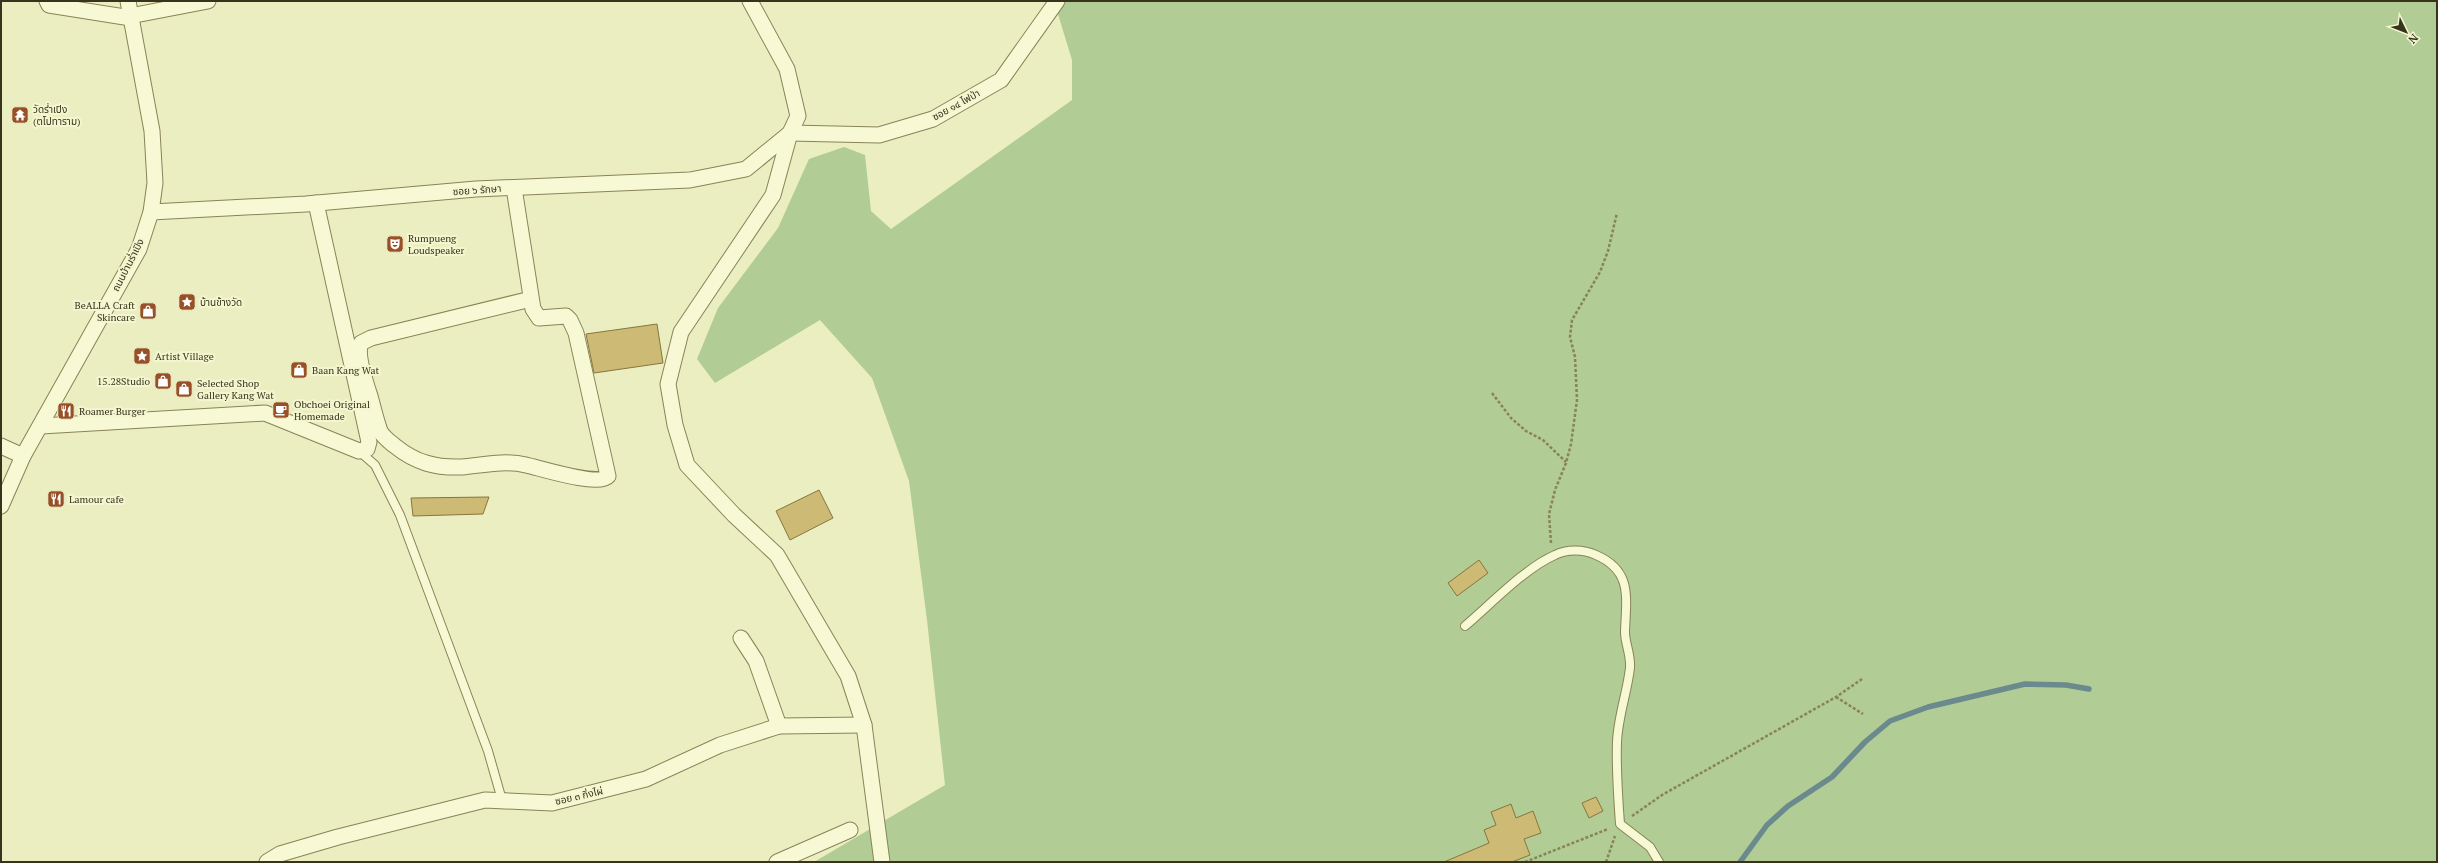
<svg xmlns="http://www.w3.org/2000/svg" width="2438" height="863" viewBox="0 0 2438 863" font-family="'PT Serif','Noto Sans Thai',serif">
  <style>
    .green { fill: #b1cc94 }
    .lines { fill: none; stroke-linecap: round; stroke-linejoin: round }
    .stream { stroke: #6a8a8e; stroke-width: 5.5 }
    .building { fill: #cdba75; stroke: #87763d }
    .lane-casing { stroke: #888358; stroke-width: 10 }
    .street-casing { stroke: #888358; stroke-width: 17 }
    .path { stroke: #888358; stroke-width: 2.5; stroke-dasharray: 3 2; stroke-linecap: butt }
    .lane { stroke: #f6f9d3; stroke-width: 8 }
    .street { stroke: #f6f9d3; stroke-width: 15 }
    .labels { text-anchor: middle; dominant-baseline: central; stroke-width: 4; stroke-linejoin: round; paint-order: stroke }
    .street-label { font-size: 10px; fill: #37331c; stroke: #f3f6cf }
    .poi-label { font-size: 10px; fill: #37331c; stroke: #f3f6cf; text-anchor: start }
  </style>
  <rect width="100%" height="100%" fill="#ebeec0"/>
  <polygon class="green" points="1054,1 2437,1 2437,862 814,862 945,785 927,620 909,481 872,378 820,320 715,383 697,359 718,308 778,228 809,159 844,147 865,155 871,211 891,229 1072,100 1072,60"/>
  <g class="lines">
    <polyline class="stream" points="1740,862 1767,825 1788,806 1832,777 1865,742 1890,721 1928,707 2025,684 2066,685 2089,689"/>
  </g>
  <g class="building">
    <polygon points="657,324 663,363 594,373 586,334"/>
    <polygon points="819,490 833,518 790,540 776,511"/>
    <polygon points="489,497 483,514 413,516 411,498"/>
    <polygon points="1479,560 1488,573 1457,596 1448,583"/>
    <polygon points="1596,797 1603,811 1589,818 1582,803"/>
    <polygon points="1511,804 1516,818 1533,811 1541,833 1524,839 1530,855 1512,862 1444,862 1489,843 1484,830 1496,825 1491,812"/>
  </g>
  <g class="lines">
    <defs>
      <g id="lane">
        <polyline points="359,451 375,465 400,515 488,751 502,800"/>
        <path d="M1465,626C1490,605 1525,568 1555,555C1567,549 1583,549 1596,555C1633,571 1626,598 1625,632C1625,644 1631,654 1630,668C1627,693 1618,717 1617,742C1616,770 1618,797 1620,824L1650,847L1659,862"/>
      </g>
      <g id="street">
        <polyline points="47,1 49,5 131,18"/>
        <polyline points="750,1 787,69 798,116 790,133 773,195 681,332 668,384 675,425 687,465 734,515 777,555 848,676 864,725 882,862"/>
        <polyline points="130,16 208,1"/>
        <polyline points="790,133 879,135 933,119 1001,80 1057,1"/>
        <path d="M514,188L533,309L539,318L566,316L570,320L576,333L608,476C599,487 540,468 526,465C505,460 483,465 462,467C436,468 416,463 395,446C390,442 383,437 380,431C376,420 373,407 370,396C366,384 356,353 361,343L371,338L531,299"/>
        <polyline points="151,212 306,204 476,189 690,180 746,169 790,133"/>
        <polyline points="41,426 265,413 359,451 367,449 369,442 316,203"/>
        <polyline points="1,446 23,456"/>
        <polyline points="1,506 23,456 139,249 151,212 155,183 152,131 128,1"/>
        <polyline points="741,638 756,661 779,726"/>
        <polyline points="267,862 280,854 338,837 485,800 552,803 646,779 720,745 779,726 864,725"/>
        <polyline points="777,862 850,830"/>
      </g>
    </defs>
    <use href="#lane" class="lane-casing"/>
    <use href="#street" class="street-casing"/>
    <g class="path">
      <polyline points="1492,393 1511,418 1526,431 1543,440 1566,462"/>
      <polyline points="1551,543 1549,514 1555,490 1566,463 1571,444 1577,400 1575,357 1570,337 1572,320 1600,272 1608,251 1617,213"/>
      <polyline points="1836,697 1863,714"/>
      <polyline points="1632,816 1662,795 1836,697 1862,679"/>
      <polyline points="1525,862 1608,829"/>
      <polyline points="1606,862 1615,836"/>
    </g>
    <use href="#lane" class="lane"/>
    <use href="#street" class="street"/>
  </g>
  <defs>
    <symbol id="temple-square" viewBox="-11 -11 22 22"><rect x="-9" y="-9" width="18" height="18" rx="4" fill="#975027" stroke="#f3f6cf"/><path d="M0-6L5-2H3V0L6.5 2.5H4V6H1.5V3h-3V6H-4V2.5H-6.5L-3 0V-2H-5Z" fill="#fff"/></symbol>
    <symbol id="theatre-square" viewBox="-11 -11 22 22"><rect x="-9" y="-9" width="18" height="18" rx="4" fill="#975027" stroke="#f3f6cf"/><path d="M-5-5.5Q0-4 5-5.5V0Q5 5 0 6Q-5 5-5 0ZM-3.3-2.5H-1v1.5H-3.3ZM1-2.5H3.3v1.5H1ZM-2.8 1Q0 5.5 2.8 1Z" fill="#fff"/></symbol>
    <symbol id="sight-square" viewBox="-11 -11 22 22"><rect x="-9" y="-9" width="18" height="18" rx="4" fill="#975027" stroke="#f3f6cf"/><path d="M0-6L1.8-2.2L6-1.7L2.9 1.2L3.7 5.4L0 3.3L-3.7 5.4L-2.9 1.2L-6-1.7L-1.8-2.2Z" fill="#fff"/></symbol>
    <symbol id="shop-square" viewBox="-11 -11 22 22"><rect x="-9" y="-9" width="18" height="18" rx="4" fill="#975027" stroke="#f3f6cf"/><path d="M-5-2.5h2.3a2.7 3.5 0 0 1 5.4 0H5L5.5 6h-11ZM-1.5-2.5h3a1.5 2.3 0 0 0-3 0Z" fill="#fff"/></symbol>
    <symbol id="cafe-square" viewBox="-11 -11 22 22"><rect x="-9" y="-9" width="18" height="18" rx="4" fill="#975027" stroke="#f3f6cf"/><path d="M-5.5-4.5H6V0H3Q3 3.5 0 3.5H-2.5Q-5.5 3.5-5.5 0ZM3-3.2v2h1.7v-2ZM-6 4.5H4V6H-6Z" fill="#fff"/></symbol>
    <symbol id="restaurant-square" viewBox="-11 -11 22 22"><rect x="-9" y="-9" width="18" height="18" rx="4" fill="#975027" stroke="#f3f6cf"/><path d="M-5-6h1v4h1v-4h1v4h1v-4h1v5L-1.5 .5V6h-2V.5L-5-1ZM5-6V6H3V1.5H1.5Q1.5-4 5-6Z" fill="#fff"/></symbol>
  </defs>
  <g fill-rule="evenodd">
    <use href="#temple-square" x="10" y="105" width="20" height="20"/>
    <use href="#theatre-square" x="385" y="234" width="20" height="20"/>
    <use href="#sight-square" x="177" y="292" width="20" height="20"/>
    <use href="#shop-square" x="138" y="301" width="20" height="20"/>
    <use href="#sight-square" x="132" y="346" width="20" height="20"/>
    <use href="#shop-square" x="289" y="360" width="20" height="20"/>
    <use href="#shop-square" x="153" y="371" width="20" height="20"/>
    <use href="#shop-square" x="174" y="379" width="20" height="20"/>
    <use href="#cafe-square" x="271" y="400" width="20" height="20"/>
    <use href="#restaurant-square" x="56" y="401" width="20" height="20"/>
    <use href="#restaurant-square" x="46" y="489" width="20" height="20"/>
  </g>
  <g class="labels">
    <g class="street-label">
      <text transform="translate(956 105) rotate(-29)">ซอย ๑๔ ไฟป่า</text>
      <text transform="translate(477 190) rotate(-4)">ซอย ๖ รักษา</text>
      <text transform="translate(128 265) rotate(-63)">ถนนบ้านร่ำเปิง</text>
      <text transform="translate(579 796) rotate(-13)">ซอย ๓ กิ่งไผ่</text>
    </g>
    <g class="poi-label">
      <text x="33" y="109">วัดร่ำเปิง<tspan x="33" dy="12">(ตโปทาราม)</tspan></text>
      <text x="408" y="238">Rumpueng<tspan x="408" dy="12">Loudspeaker</tspan></text>
      <text x="200" y="302">บ้านข้างวัด</text>
      <text x="135" y="305" text-anchor="end">BeALLA Craft<tspan x="135" dy="12">Skincare</tspan></text>
      <text x="155" y="356">Artist Village</text>
      <text x="312" y="370">Baan Kang Wat</text>
      <text x="150" y="381" text-anchor="end">15.28Studio</text>
      <text x="197" y="383">Selected Shop<tspan x="197" dy="12">Gallery Kang Wat</tspan></text>
      <text x="294" y="404">Obchoei Original<tspan x="294" dy="12">Homemade</tspan></text>
      <text x="79" y="411">Roamer Burger</text>
      <text x="69" y="499">Lamour cafe</text>
    </g>
  </g>
  <rect width="2438" height="863" fill="none" stroke="#37331c" stroke-width="4"/>
  <g transform="translate(2406 32) rotate(133)" stroke="#f3f6cf" stroke-width="3" paint-order="stroke">
  <path d="M0-3L7 15L0 10L-7 15Z" fill="#37331c"/>
  <text y="-6" font-size="11" font-weight="bold" text-anchor="middle" fill="#37331c">N</text>
  </g>
</svg>
